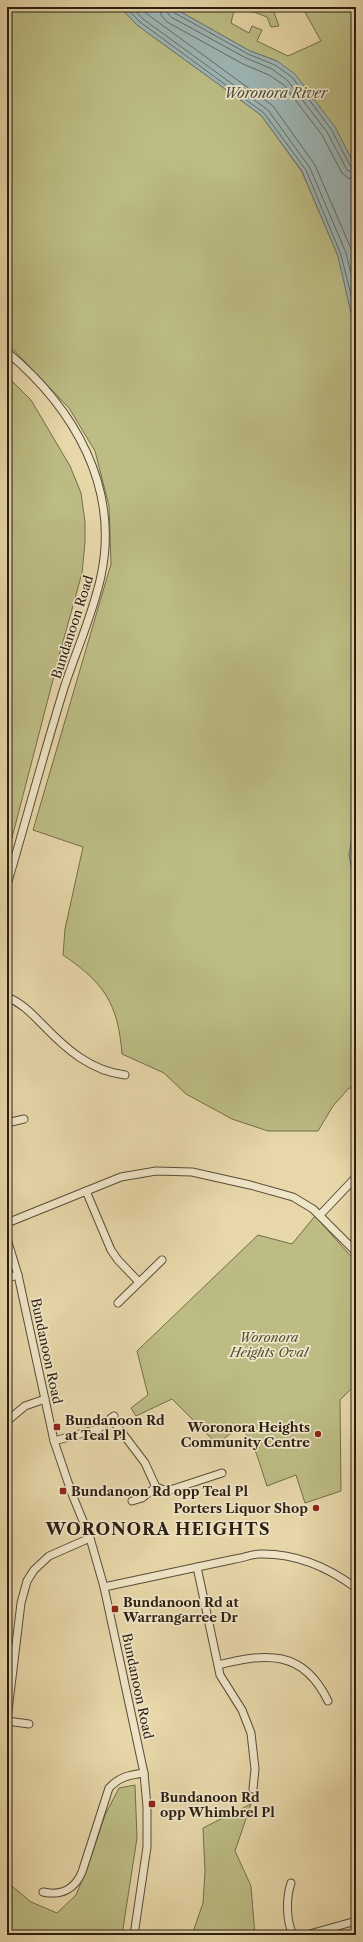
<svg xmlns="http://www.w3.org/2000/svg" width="363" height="1942" viewBox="0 0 363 1942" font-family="'Libre Caslon Text',serif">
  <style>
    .green { fill: #bcbc84; stroke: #736d4c }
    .water { fill: #9db6b5; stroke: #6f7975 }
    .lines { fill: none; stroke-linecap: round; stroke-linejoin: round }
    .shore { stroke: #646a64; stroke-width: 1 }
    .minor-casing { stroke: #594c39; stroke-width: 9 }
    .minor { stroke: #efe5c7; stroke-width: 7 }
    .poi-dot { fill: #8f2418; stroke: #efe5c7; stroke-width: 1.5 }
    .labels { text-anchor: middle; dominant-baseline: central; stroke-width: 3.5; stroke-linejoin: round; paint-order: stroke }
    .street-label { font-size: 13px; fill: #2a1e14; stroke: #efe5c7 }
    .park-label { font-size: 13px; font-style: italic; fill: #564d36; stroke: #efe5c7 }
    .poi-label { font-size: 13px; font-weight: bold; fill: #2a1e14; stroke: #efe5c7; text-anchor: start }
    .water-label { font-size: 14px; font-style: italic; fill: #4c4c44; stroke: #efe5c7 }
    .district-label { font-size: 17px; font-weight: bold; letter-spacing: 1px; fill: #2a1e14; stroke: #efe5c7 }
  </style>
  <rect width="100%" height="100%" fill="#e7d7a9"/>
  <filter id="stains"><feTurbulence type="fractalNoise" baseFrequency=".005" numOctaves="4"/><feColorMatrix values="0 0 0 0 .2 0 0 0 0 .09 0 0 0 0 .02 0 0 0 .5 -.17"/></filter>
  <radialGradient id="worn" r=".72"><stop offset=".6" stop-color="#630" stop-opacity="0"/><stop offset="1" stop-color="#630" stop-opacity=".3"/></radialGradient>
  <g class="green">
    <path d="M7,7H120L137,25L261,115L302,172L338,256L356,334V816L349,855L356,890V1088H349L333,1106L318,1131H268L232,1119L186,1094L164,1073L122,1054C118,1003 104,983 63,955L65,929L83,847L33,830L111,564L109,506L95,451L69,408L7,343Z"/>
    <polygon points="172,7 272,7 279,26 271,27 267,17 254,12 234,10 231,23 249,33 252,26 262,30 257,41 288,56 321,41 302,7 356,7 356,168 335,127 277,61 250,51"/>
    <polygon points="7,376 31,400 70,466 81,493 85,522 85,542 82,573 61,649 7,857"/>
    <path d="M315,1216L356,1262V1384L340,1400L341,1491L305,1503L296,1475L267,1486C260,1467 255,1439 239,1427L217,1444L172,1399L136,1416L131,1408L148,1395L137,1351L258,1235L292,1244Z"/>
    <polygon points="135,1785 137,1838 122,1935 7,1935 7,1882 31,1902 57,1913 76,1895 88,1866 105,1815 119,1788"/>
    <polygon points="251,1804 235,1851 251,1886 255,1935 192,1935 203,1903 205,1871 203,1828"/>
  </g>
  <g class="water">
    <polygon points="120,7 172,7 250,51 277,61 295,74 335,127 356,168 356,334 338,256 302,171 261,115 137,25"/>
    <polygon points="356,816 356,890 349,855"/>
  </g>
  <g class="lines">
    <g class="shore">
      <polyline points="125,7 140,22 264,113 306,170 341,255 356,315"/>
      <polyline points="132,7 143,19 268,110 310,168 346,253 356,294"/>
      <polyline points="140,7 147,14 273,106 315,165 352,251 356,268"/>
      <polyline points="160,7 161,15 167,22 243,64 269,75 284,85 322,135 342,173 348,178 356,180"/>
      <polyline points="166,7 167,12 171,17 246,58 272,69 288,81 327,132 347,170 356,174"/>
      <polyline points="171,7 173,12 248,54 275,65 292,77 331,129 351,167 356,169"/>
    </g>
    <defs>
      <g id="minor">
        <path d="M7,352C74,408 120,487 101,576C93,614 76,651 64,688C44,753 26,820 7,885"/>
        <path d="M7,997C22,1003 32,1014 43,1025C66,1049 91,1071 125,1075"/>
        <polyline points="7,1123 24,1119"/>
        <polyline points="86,1191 111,1250 118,1260 139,1282"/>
        <polyline points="320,1215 356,1177"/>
        <polyline points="7,1223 121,1177 156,1171 192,1172 250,1185 293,1197 313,1209 356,1252"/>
        <polyline points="7,1239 18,1275 54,1441 72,1494 90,1538 104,1587 144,1773 147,1807 147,1847 134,1935"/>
        <polyline points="7,1278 18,1275"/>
        <polyline points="118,1303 162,1260"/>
        <polyline points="111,1418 145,1463 156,1487 167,1491 222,1473"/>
        <polyline points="7,1421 25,1406 45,1399"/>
        <polyline points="54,1441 98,1429 114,1416"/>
        <polyline points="132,1501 142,1498 156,1487"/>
        <polyline points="197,1567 220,1675 242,1710 251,1733 255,1769 253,1789"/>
        <path d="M104,1587L235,1559C243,1558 252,1554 259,1554C295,1553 328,1567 356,1588"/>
        <path d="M218,1665C266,1653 303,1649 328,1701"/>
        <polyline points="7,1719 21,1603 27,1581 34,1570 49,1556 90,1538"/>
        <polyline points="7,1721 29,1724"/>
        <path d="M291,1883C286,1898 286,1920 293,1935"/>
        <path d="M43,1892C61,1896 75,1889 82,1872L109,1788C119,1777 129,1775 144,1773"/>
        <polyline points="306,1935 356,1921"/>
      </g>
    </defs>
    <use href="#minor" class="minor-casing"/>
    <use href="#minor" class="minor"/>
  </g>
  <g class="poi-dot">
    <rect x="53" y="1423" width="8" height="8" rx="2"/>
    <circle cx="318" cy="1434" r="4"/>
    <rect x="59" y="1487" width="8" height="8" rx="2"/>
    <circle cx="316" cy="1508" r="4"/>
    <rect x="111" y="1605" width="8" height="8" rx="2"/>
    <rect x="148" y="1800" width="8" height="8" rx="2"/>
  </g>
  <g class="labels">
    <g class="street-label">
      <text transform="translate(72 627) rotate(-72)">Bundanoon Road</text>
      <text transform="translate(47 1351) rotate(78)">Bundanoon Road</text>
      <text transform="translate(138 1686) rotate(78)">Bundanoon Road</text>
    </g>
    <g class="park-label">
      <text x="269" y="1337">Woronora<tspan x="269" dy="15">Heights Oval</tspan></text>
    </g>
    <g class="poi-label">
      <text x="65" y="1420">Bundanoon Rd<tspan x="65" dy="15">at Teal Pl</tspan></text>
      <text x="310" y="1427" text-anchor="end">Woronora Heights<tspan x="310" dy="15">Community Centre</tspan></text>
      <text x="71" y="1491">Bundanoon Rd opp Teal Pl</text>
      <text x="308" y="1508" text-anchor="end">Porters Liquor Shop</text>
      <text x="123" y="1602">Bundanoon Rd at<tspan x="123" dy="15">Warrangarree Dr</tspan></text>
      <text x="160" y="1797">Bundanoon Rd<tspan x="160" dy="15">opp Whimbrel Pl</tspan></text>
    </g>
    <g class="water-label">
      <text x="276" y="93">Woronora River</text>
    </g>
    <g class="district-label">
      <text x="158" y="1529">WORONORA HEIGHTS</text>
    </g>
  </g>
  <rect width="363" height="1942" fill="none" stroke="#e7d7a9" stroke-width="24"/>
  <rect x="8" y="8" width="347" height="1926" fill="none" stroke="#2a1e14" stroke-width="2"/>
  <rect x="12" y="12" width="339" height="1918" fill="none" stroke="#2a1e14"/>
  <rect width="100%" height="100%" filter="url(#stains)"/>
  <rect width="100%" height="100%" fill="url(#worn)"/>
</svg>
